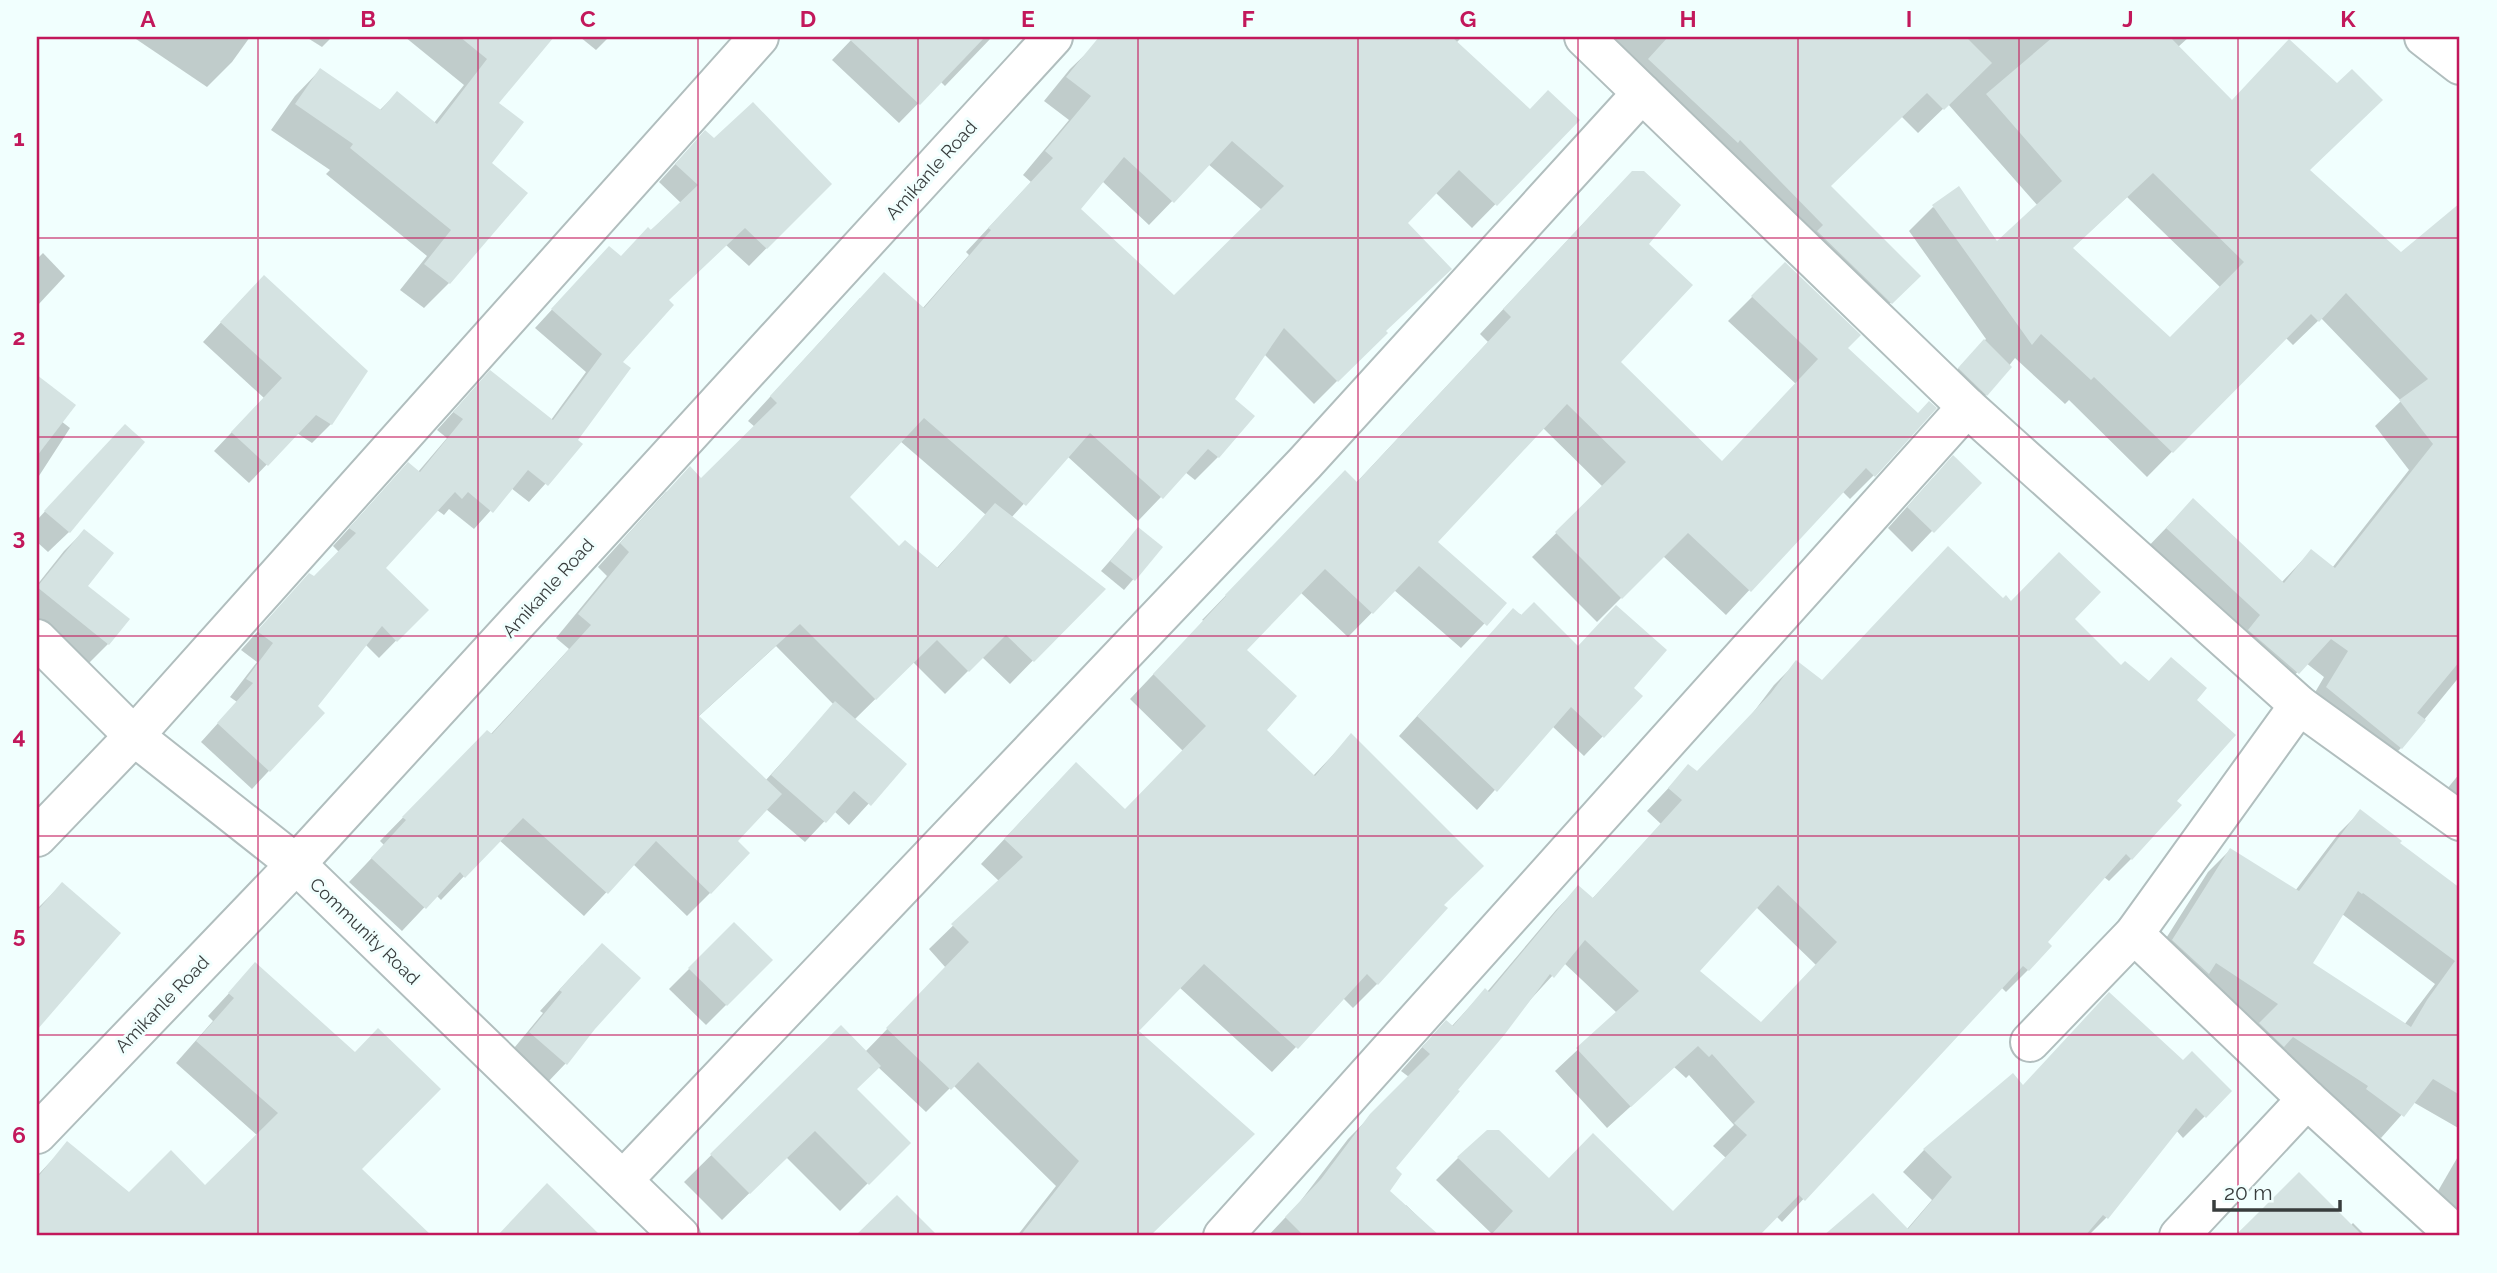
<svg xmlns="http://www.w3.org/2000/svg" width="2497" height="1273" viewBox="0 0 2497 1273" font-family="Raleway,sans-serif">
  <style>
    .shadow { fill: #0003; fill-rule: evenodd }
    .building { fill: #d5e3e2; fill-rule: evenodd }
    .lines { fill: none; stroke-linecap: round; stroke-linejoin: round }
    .minor-casing { stroke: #b1bebe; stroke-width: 42 }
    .tertiary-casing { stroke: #b1bebe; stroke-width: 42 }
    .minor { stroke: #fff; stroke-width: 38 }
    .tertiary { stroke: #fff; stroke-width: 38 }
    .grid { fill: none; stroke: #c2185b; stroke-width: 2; stroke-opacity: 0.55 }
    .labels { text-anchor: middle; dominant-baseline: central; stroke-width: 6; stroke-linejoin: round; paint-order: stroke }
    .street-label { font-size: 18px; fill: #383d3d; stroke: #f1fffe }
    .neatline { fill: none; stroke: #c2185b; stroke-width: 2.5 }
    .grid-label { font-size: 23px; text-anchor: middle; font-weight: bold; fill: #c2185b }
  </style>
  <rect width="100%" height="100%" fill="#f1fffe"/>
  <g class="shadow">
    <polygon points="133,37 250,37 232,62 207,87"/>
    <polygon points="306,37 332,37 322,47"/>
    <polygon points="405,37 551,37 497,103 490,163 449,283 424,308 400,290 427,256 326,174 330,170 271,130 295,96 320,70 379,111 397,93 434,123 464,85"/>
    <polygon points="580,37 609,37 596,50"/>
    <polygon points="854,37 992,37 945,86 940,81 899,123 832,60"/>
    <path d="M1107,37H1462L1456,43L1529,112L1578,120L1472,228L1435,192L1406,223L1385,333L1314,404L1264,354L1233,400L1218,457L1195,480L1185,472L1138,521L1067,456L1011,518L1103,589L1010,684L982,657L945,694L913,662L854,720L904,765L849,825L834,811L805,842L766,809L735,841L710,893L687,916L633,864L584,916L499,840L441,900L436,895L402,931L349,882L384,845L380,841L464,755L490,735L569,649L556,638L607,576L598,567L666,492L701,480L755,427L748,421L860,298L922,309L969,255L966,252L1031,182L1023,175L1069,120L1044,101L1070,69L1094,46L1097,49ZM1208,164L1262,210L1174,298L1078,209L1102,181L1149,225ZM900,441L986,515L936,569L898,548L848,497ZM776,646L834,705L765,781L698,717Z"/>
    <path d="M1586,37H1795L1828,67L1843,62L1868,37H2189L2178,47L2231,101L2400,255L2460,206V676L2401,748L2376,773L2303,713L2324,677L2306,663L2273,698L2142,553L2193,500L2281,583L2311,551L2332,568L2409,470L2375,426L2401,401L2321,318L2293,345L2285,337L2147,477L2069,400L2065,404L2015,358L1986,395L1966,415L1939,389L1986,339L1909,231L1933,207L1997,244L2038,206L1948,104L1918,133L1901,116L1829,186L1918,276L1866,327ZM2127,197L2221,288L2170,339L2071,249Z"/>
    <polygon points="714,141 829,184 749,266 726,245 667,301 620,362 576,440 581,444 529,502 511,488 474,529 449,509 444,515 437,510 384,568 426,610 379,658 365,644 315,706 323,713 252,789 201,742 237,702 230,697 257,662 241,650 292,593 314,578 339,552 333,546 391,482 418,472 447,438 437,430 473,390 551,420 586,372 535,328 592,266 620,258 681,203 659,182 688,150"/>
    <polygon points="1608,197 1647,244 1618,362 1721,463 1796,384 1728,321 1785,264 1845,348 1874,475 1850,499 1842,491 1726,615 1663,556 1597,622 1532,557 1603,487 1543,428 1436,542 1504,603 1461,648 1394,590 1348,637 1300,592 1244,650 1265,730 1313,776 1351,736 1441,905 1377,984 1353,1008 1343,998 1272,1072 1179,987 1137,1031 1229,1158 1148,1236 1017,1236 1056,1186 953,1085 926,1112 878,1067 854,1090 908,1143 840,1211 786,1157 722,1220 684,1182 841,1027 865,1052 946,968 929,949 999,881 981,864 1052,788 1125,811 1183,751 1130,699 1204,621 1202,620 1321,497 1356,483 1488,342 1480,334"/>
    <polygon points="43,253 65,276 37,306 37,259"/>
    <polygon points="245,296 366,371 331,424 312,443 297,433 249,483 214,451 264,398 203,342"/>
    <polygon points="37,377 73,405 61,421 70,428 37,479"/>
    <polygon points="105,447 69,532 48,552 37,542 37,520"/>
    <polygon points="1933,478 1932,531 1912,552 1888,528"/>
    <polygon points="84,531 85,586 108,644 88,664 37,623 37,585 64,551"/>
    <polygon points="1129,539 1161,547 1124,590 1101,571"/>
    <path d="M2003,600L2072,619L2121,667L2148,683L2195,700L2174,801L2131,859L2109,881L2104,877L2046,942L2028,970L2006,992L2001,987L1782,1222L1776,1216L1756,1236H1490L1492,1234L1436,1180L1458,1158L1672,1213L1726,1158L1713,1146L1734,1125L1689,1075L1686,1078L1674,1067L1607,1128L1555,1071L1617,1013L1564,963L1531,999L1393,1168L1387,1191L1405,1206L1406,1205L1438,1236H1268L1299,1203L1348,1139L1409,1077L1401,1071L1424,1045L1451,1027L1485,990L1487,992L1556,910L1578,887L1592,899L1661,824L1647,811L1689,766L1697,773L1749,718L1774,685L1796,663L1822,682ZM1756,907L1816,965L1761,1023L1697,971Z"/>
    <polygon points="1513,610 1577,648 1632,688 1603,736 1584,756 1552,726 1477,810 1399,736"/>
    <polygon points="2460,773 2460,799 2447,789"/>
    <path d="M2360,812L2398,844L2460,890V1129L2413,1102L2381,1138L2346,1111L2348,1108L2271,1058L2151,962L2208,872L2230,850L2295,891L2339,833ZM2342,914L2435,984L2404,1025L2311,964Z"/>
    <polygon points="62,884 119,933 37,1027 37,909"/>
    <polygon points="734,924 771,960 706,1025 669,989"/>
    <polygon points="255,965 360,1170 430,1236 37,1236 37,1176 68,1143 129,1194 205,1187 258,1136 176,1063 213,1021 208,1016"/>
    <polygon points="582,965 594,1028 566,1063 546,1084 510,1053 543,1013 540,1011"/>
    <polygon points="2183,1063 2230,1091 2183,1138 2176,1130 2106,1218 2088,1236 1827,1236 1833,1230 1907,1229 1932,1200 1903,1172 1924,1150 2022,1087"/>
    <polygon points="2460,1153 2460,1236 2423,1217"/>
    <polygon points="2299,1174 2350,1226 2353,1223 2366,1236 2235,1236"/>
    <polygon points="547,1185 599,1236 498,1236"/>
  </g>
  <g class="building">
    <polygon points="460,37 554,37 499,103 524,122 492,163 528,193 450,284 424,264 451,230 350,148 353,144 295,104 320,68 381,110 397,91 437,124 487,59"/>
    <polygon points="847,37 985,37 920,105"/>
    <path d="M1099,37H1452L1530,109L1548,90L1580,120L1497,206L1459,170L1408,223L1452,269L1386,331L1388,333L1338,382L1284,328L1235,399L1255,416L1219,458L1208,449L1163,499L1090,433L1026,506L924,418L850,497L899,546L905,540L938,568L995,503L1106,589L1034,662L1006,635L969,672L937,640L876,700L800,624L699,716L782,794L738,841L750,853L711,894L656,841L608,894L523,818L465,878L460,872L426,909L371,858L406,820L402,817L487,730L492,734L591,625L578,614L629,552L620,543L690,466L701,478L777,403L770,396L884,272L924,308L991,230L988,228L1053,158L1045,151L1091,96L1066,77ZM1232,141L1284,186L1174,295L1081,209L1124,157L1174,203Z"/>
    <polygon points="1668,37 1966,37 1992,63 1944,110 1927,93 1831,186 1921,276 1892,304 1817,231 1823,225 1740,140 1738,143 1648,59"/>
    <path d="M2053,37H2170L2232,100L2289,39L2337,83L2352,69L2383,100L2310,170L2401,252L2460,203V661L2417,713L2426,720L2402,749L2326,687L2348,651L2331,639L2299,674L2248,630L2260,615L2166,528L2193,498L2284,583L2311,549L2335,568L2433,444L2399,400L2428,379L2346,293L2319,322L2311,314L2173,453L2094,377L2091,380L2041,334L2032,345L1932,205L1959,186L1997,241L2062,181L1986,94ZM2153,173L2244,262L2170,337L2073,248Z"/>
    <polygon points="753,102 832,184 767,249 745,228 669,300 674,305 623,362 631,368 578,440 583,444 548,486 528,470 493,513 468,492 462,499 455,492 386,568 429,610 397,642 382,626 318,706 325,713 270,772 217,723 253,683 246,679 273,643 257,631 309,573 314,576 356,533 349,528 408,462 420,472 463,419 453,412 490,370 553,420 602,354 551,309 609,246 621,256 648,227 651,230 698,185 675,164 705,130 714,138"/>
    <polygon points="1632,171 1644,171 1681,205 1649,244 1693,285 1621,362 1722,461 1818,359 1751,296 1785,262 1861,335 1848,348 1918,413 1929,401 1937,408 1875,477 1866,468 1751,592 1688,533 1622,599 1555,532 1626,462 1567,404 1438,542 1507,603 1487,626 1419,566 1373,614 1325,569 1247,650 1297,696 1267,730 1315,776 1351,733 1484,866 1444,905 1448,908 1378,985 1367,974 1298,1049 1204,964 1139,1031 1255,1134 1150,1236 1020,1236 1079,1161 978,1062 951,1090 886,1028 969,942 951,924 1023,857 1004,839 1076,762 1125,809 1206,726 1153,674 1226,596 1225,595 1345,470 1357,482 1511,317 1503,309"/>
    <polygon points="264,275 368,371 332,425 316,415 268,466 231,432 282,378 220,322"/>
    <polygon points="1984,339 2012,367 1987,396 1958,368"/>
    <polygon points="37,375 76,405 37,456"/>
    <polygon points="125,424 145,442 70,533 44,511"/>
    <polygon points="1953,455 1982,483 1934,533 1907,507"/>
    <polygon points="1138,527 1163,547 1135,581 1110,561"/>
    <polygon points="84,529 114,553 88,586 130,619 109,645 37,587"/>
    <path d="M1948,546L2003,598L2006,595L2011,601L2059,552L2101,592L2075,619L2121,665L2125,661L2149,681L2171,657L2207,688L2197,700L2236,735L2177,801L2182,805L2132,860L2126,854L2048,942L2052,946L2029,971L2023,966L1805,1201L1799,1195L1759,1236H1490L1513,1211L1457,1157L1487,1130H1499L1549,1178L1593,1133L1673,1211L1747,1135L1734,1123L1755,1102L1712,1054L1709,1057L1698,1046L1631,1107L1576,1048L1639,991L1585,940L1554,978L1550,974L1505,1034L1458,1090L1460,1091L1396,1168L1402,1174L1390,1191L1440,1236H1304L1285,1217L1321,1179L1370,1114L1430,1054L1422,1047L1446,1020L1453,1026L1485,988L1489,992L1578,885L1593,898L1682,800L1668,788L1688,764L1697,771L1771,693L1796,660L1822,680ZM1778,885L1837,942L1761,1022L1700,971Z"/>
    <polygon points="1534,602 1578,646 1616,605 1667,650 1634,688 1643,696 1604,738 1571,707 1497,792 1417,716 1513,608 1521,615"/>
    <polygon points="835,701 907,764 871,806 854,791 826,823 771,775"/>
    <path d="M2360,809L2402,841L2400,843L2460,888V1095L2433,1079L2404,1117L2366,1089L2368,1086L2293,1037L2284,1047L2259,1023L2278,1004L2216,963L2209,974L2172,940L2230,848L2299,891ZM2358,891L2362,894L2363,893L2455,961L2427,1000L2411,1027L2313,963Z"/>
    <polygon points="62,882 121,933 37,1030 37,911"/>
    <polygon points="734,922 773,960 727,1006 688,968"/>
    <polygon points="602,943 641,978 595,1029 567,1065 529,1032 562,992 559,990"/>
    <polygon points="255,962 355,1052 378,1028 441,1089 362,1169 432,1236 37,1236 37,1178 67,1141 129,1192 171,1150 205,1185 278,1113 196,1041 234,998 228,993"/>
    <polygon points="2109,992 2183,1060 2192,1051 2232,1091 2206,1118 2196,1108 2108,1219 2103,1215 2085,1236 1823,1236 1873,1193 1908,1229 1952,1177 1923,1149 2013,1073 2023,1085"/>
    <polygon points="841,1025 881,1066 857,1089 911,1143 869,1185 815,1131 750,1194 710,1154"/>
    <polygon points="2299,1172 2363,1236 2235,1236"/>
    <polygon points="547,1183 601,1236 497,1236"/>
    <polygon points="897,1195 938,1236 855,1236"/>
  </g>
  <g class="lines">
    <defs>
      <g id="minor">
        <polyline points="1584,37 1967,407 2299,705 2460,821"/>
        <polyline points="2424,37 2460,65"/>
        <polyline points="37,639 134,736 296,864 680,1236"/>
        <polyline points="37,837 134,736 759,37"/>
        <polyline points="2134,934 2307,1099 2457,1236"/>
        <polyline points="2030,1042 2134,934 2299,705"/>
        <polyline points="623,1180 1305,463 1642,93"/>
        <polyline points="1223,1236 1967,407"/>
        <polyline points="2179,1236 2307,1099"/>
      </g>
      <polyline id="tertiary" points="37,1134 296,864 1053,37"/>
    </defs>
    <use href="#minor" class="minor-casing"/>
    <use href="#tertiary" class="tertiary-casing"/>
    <use href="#minor" class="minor"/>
    <use href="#tertiary" class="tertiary"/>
  </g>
  <path class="grid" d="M258,37V1236M478,37V1236M698,37V1236M918,37V1236M1138,37V1236M1358,37V1236M1578,37V1236M1798,37V1236M2019,37V1236M2238,37V1236M37,238H2460M37,437H2460M37,636H2460M37,836H2460M37,1035H2460"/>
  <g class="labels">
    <g class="street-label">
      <text transform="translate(931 170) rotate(-48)">Amikanle Road</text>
      <text transform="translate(548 588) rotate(-48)">Amikanle Road</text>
      <text transform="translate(365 931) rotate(44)">Community Road</text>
      <text transform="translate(162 1004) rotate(-46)">Amikanle Road</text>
    </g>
  </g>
  <rect width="2497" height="1273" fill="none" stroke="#f1fffe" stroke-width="77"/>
  <path d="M2214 1200v10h126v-10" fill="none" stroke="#383d3d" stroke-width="3.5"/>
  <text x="2224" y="1200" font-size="21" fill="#383d3d" stroke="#f1fffe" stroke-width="5" paint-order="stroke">20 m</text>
  <rect x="38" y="38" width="2420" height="1196" class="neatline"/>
  <g class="grid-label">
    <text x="148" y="27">A</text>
    <text x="368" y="27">B</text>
    <text x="588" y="27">C</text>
    <text x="808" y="27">D</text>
    <text x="1028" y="27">E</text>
    <text x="1248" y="27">F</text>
    <text x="1468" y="27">G</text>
    <text x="1688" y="27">H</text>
    <text x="1909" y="27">I</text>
    <text x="2128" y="27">J</text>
    <text x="2348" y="27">K</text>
    <text x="19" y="146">1</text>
    <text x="19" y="345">2</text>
    <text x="19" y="545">3</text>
    <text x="19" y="744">4</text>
    <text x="19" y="943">5</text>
    <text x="19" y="1143">6</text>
  </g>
</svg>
